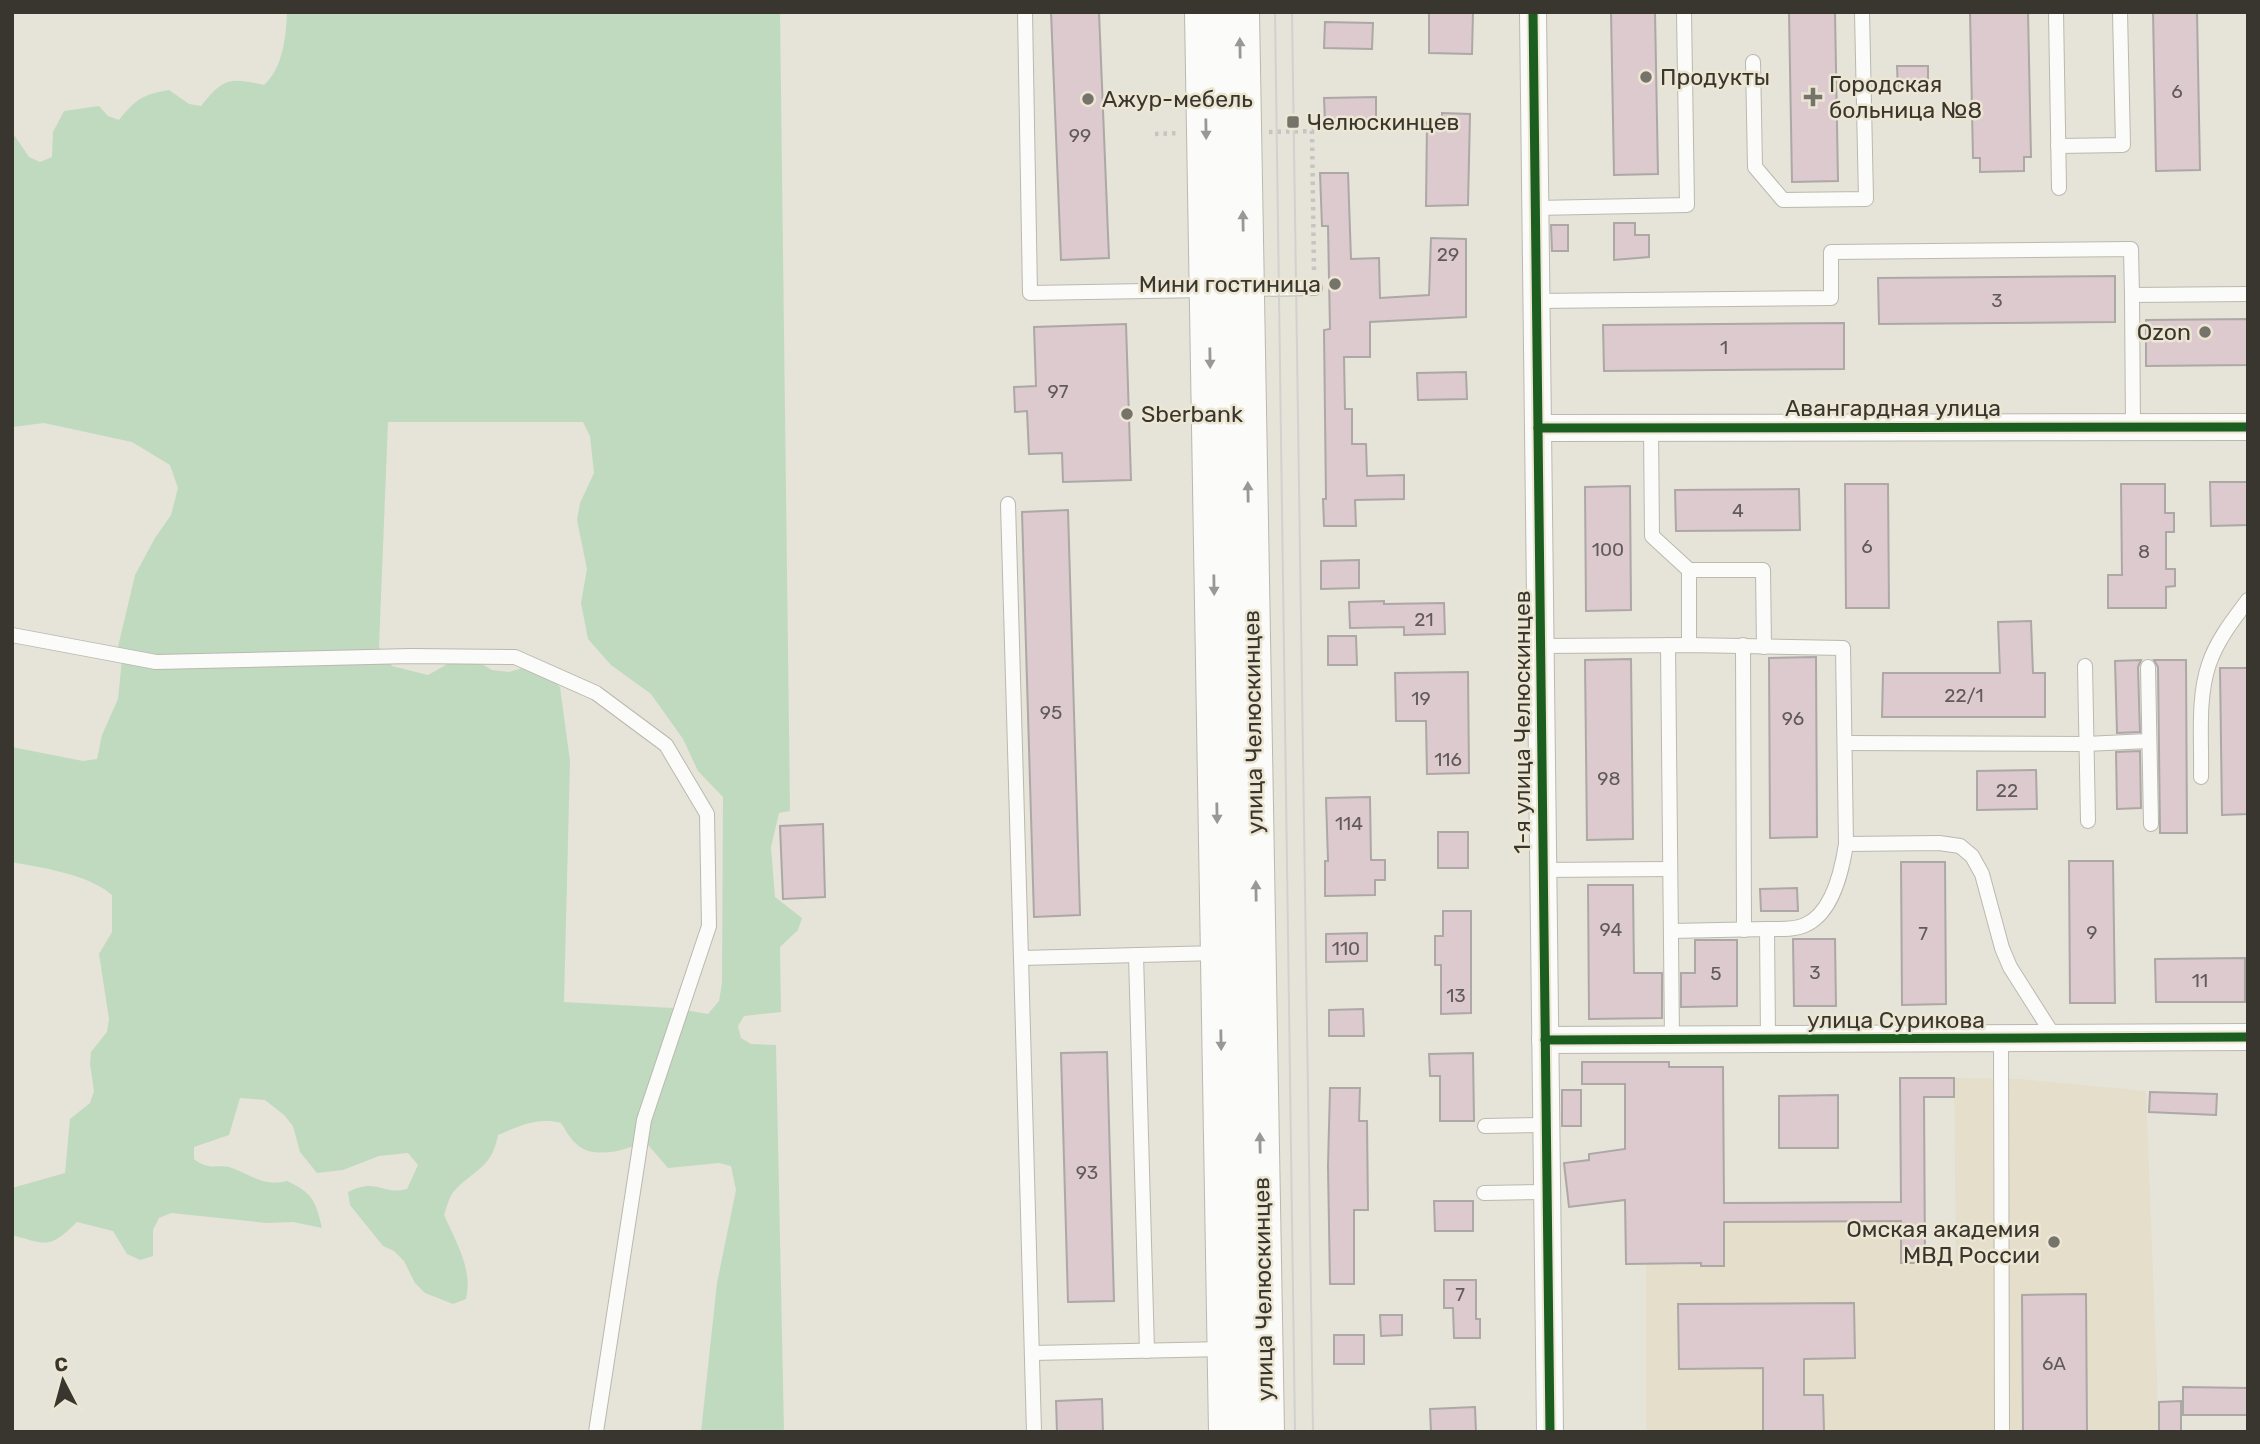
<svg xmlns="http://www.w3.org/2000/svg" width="2260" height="1444" viewBox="0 0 2260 1444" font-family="Rubik,sans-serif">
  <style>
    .built { fill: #e4decb }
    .green { fill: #c0dabf; fill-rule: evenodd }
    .building { fill: #dccacf; stroke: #aca8a5; stroke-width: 2 }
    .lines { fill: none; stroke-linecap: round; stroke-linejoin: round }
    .lane-casing { stroke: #bbb8b0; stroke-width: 16 }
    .street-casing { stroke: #bbb8b0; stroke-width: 28 }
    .secondary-casing { stroke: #bbb8b0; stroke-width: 40 }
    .path { stroke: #c6c5c1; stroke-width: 4.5; stroke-dasharray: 3.5 5; stroke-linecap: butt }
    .lane { stroke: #fbfbf9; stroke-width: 14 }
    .street { stroke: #fbfbf9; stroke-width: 26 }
    .secondary { stroke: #fbfbf9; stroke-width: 38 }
    .tram { stroke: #d2d1ce; stroke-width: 2 }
    .cycleway-casing { stroke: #ece6d3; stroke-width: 13 }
    .cycleway { stroke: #1b5e20; stroke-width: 9 }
    .oneway { fill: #9a9894 }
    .poi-dot { fill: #75736a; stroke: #ece6d3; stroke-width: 2.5 }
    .labels { text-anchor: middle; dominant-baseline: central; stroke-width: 5; stroke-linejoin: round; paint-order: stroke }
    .number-label { font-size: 19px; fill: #615b57 }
    .poi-label { font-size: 23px; fill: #38362f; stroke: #ece6d3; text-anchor: start }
    .street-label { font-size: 23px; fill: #38362f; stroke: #ece6d3 }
  </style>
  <rect width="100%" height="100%" fill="#e6e3d9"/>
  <polygon class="built" points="1954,1078 2020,1079 2146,1091 2159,1432 1646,1432 1646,1264 1701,1266 1724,1222 1901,1221 1901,1263 1956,1262"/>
  <path class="green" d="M287,12H780L790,811L779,813L771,847L775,897L802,918L798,930L780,947L781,1012L744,1016L738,1026L741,1038L751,1044L776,1045L784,1432H701L717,1283L736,1190L731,1166L719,1163L668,1168L649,1146C632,1143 626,1151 610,1152C582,1155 574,1145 561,1123C538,1117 519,1126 498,1135C492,1168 475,1169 455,1190C449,1196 447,1207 444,1215C456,1242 473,1269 466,1299L453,1304L425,1293L415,1283L404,1261L394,1251L383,1246L350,1205L348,1192C379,1177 381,1196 407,1189L418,1165L408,1153L379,1156L343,1170L317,1173L300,1152L293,1126L284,1115L265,1100L240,1098L229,1135L194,1147V1159C211,1172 216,1163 232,1168C253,1176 264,1187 287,1181C313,1193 316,1202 322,1228L293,1222L267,1223L171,1213L159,1218L153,1230V1256L140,1260L127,1254L113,1231L77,1222C49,1249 48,1245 12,1235V1188L65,1173L70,1119L90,1103L94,1091L90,1064L91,1052L107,1032L109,1019L99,954L112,932V895C88,874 43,868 12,862V747L83,761L97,759L102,735L118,699L122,659L118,647L135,575L155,538L171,515L178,488L170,465L132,442L44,423L12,427V132L29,157L40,162L52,157L53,132L64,111L99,106L108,116L119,120C137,98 142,95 169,90L189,104L201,106C223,78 230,77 264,85C283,68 286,37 287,12ZM388,422H583L590,436L594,473L580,503L577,520L587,569L581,603L588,639L611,665L651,694L683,739L698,771L723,797L722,983L719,1001L708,1014L673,1008L564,1002L570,761L560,687L545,673L526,667L509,672L492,670L477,661L460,657L428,675L392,666L379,647Z"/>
  <g class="building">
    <polygon points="1051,12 1099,12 1109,258 1061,260"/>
    <polygon points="1429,12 1473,12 1472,54 1429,53"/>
    <polygon points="1611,12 1655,12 1658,174 1614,175"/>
    <polygon points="1789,12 1835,12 1838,181 1792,182"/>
    <polygon points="1970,12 2028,12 2031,157 2024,157 2024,171 1980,172 1980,158 1973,158"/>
    <polygon points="2153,12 2197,12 2200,170 2156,171"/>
    <polygon points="1325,22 1373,23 1372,49 1324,48"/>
    <polygon points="1897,66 1928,66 1928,90 1898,90"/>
    <polygon points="1376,97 1376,121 1325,123 1324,98"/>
    <polygon points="1442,113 1470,114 1468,205 1426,206 1427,122 1442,123"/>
    <polygon points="1320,173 1348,173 1351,259 1379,258 1380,298 1429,295 1431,238 1466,239 1466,317 1370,322 1370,357 1344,357 1345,409 1352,409 1352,444 1366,444 1367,476 1404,475 1404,499 1355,500 1356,526 1324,526 1323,499 1326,499 1324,330 1330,329 1328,226 1322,226"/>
    <polygon points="1614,223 1635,223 1635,235 1649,235 1649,257 1614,260"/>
    <polygon points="1551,225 1568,225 1568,251 1552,251"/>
    <polygon points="2115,276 2115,322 1879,324 1878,278"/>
    <polygon points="2248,319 2248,365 2146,366 2146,320"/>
    <polygon points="1844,323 1844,369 1604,371 1603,325"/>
    <polygon points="1126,324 1131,480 1063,482 1062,453 1029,454 1027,411 1015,412 1014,387 1036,386 1034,327"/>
    <polygon points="1466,372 1467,399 1418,400 1417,373"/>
    <polygon points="2210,482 2248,482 2248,525 2211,526"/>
    <polygon points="1845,484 1888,484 1889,608 1846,608"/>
    <polygon points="2121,484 2165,484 2165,513 2174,513 2174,532 2166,532 2166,569 2175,569 2175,586 2166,587 2166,608 2108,608 2108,575 2122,575"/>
    <polygon points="1630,486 1631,610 1586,611 1585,487"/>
    <polygon points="1799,489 1800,530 1676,531 1675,490"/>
    <polygon points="1068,510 1080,915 1034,917 1022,512"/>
    <polygon points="1359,560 1359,588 1321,589 1321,561"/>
    <polygon points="1384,601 1384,604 1444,603 1445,634 1404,635 1404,627 1350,628 1349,602"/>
    <polygon points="2031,621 2033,673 2045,673 2045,717 1882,717 1883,673 2000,673 1998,622"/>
    <polygon points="1328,636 1356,636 1357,665 1328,665"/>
    <polygon points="1816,657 1817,837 1770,838 1769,658"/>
    <polygon points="1631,659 1633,839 1587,840 1585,660"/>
    <polygon points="2141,660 2138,667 2140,732 2117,733 2115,661"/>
    <polygon points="2154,660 2186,660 2187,833 2160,833 2158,667"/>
    <polygon points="2220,668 2248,668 2248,814 2222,815"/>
    <polygon points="1468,672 1469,773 1427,774 1426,721 1396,721 1395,673"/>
    <polygon points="2140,751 2141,808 2117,809 2116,752"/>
    <polygon points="2036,770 2037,809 1977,810 1977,771"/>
    <polygon points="1370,797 1371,860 1385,860 1385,880 1375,880 1375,895 1325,896 1325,861 1328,861 1326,798"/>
    <polygon points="823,824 825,897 783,899 780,826"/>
    <rect x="1438" y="832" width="30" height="36"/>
    <polygon points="2069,861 2113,861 2115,1003 2070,1003"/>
    <polygon points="1901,862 1945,862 1946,1004 1902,1005"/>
    <polygon points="1588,885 1633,885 1634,973 1662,973 1662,1018 1589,1019"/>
    <polygon points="1797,888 1798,911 1761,911 1760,889"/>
    <polygon points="1443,911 1471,911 1471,1013 1441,1014 1441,965 1435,965 1435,936 1443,936"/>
    <polygon points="1367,933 1367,961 1326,962 1326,934"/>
    <polygon points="1793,939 1835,939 1836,1006 1794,1006"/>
    <polygon points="1695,940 1737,940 1737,1006 1681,1007 1681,973 1695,973"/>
    <polygon points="2245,958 2245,1002 2156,1002 2155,959"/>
    <polygon points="1363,1009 1364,1036 1329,1036 1329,1010"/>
    <polygon points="1107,1052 1114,1301 1068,1302 1061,1053"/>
    <polygon points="1473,1053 1474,1121 1440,1121 1440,1076 1430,1076 1429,1054"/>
    <polygon points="1582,1062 1669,1062 1669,1067 1723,1067 1724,1203 1901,1202 1900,1078 1954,1078 1954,1097 1924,1097 1925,1263 1901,1263 1901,1221 1724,1222 1724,1266 1701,1266 1701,1263 1626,1264 1625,1200 1569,1207 1564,1163 1589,1160 1589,1154 1625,1149 1625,1084 1582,1084"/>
    <polygon points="1330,1088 1360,1088 1359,1121 1367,1121 1368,1210 1354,1210 1354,1284 1330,1284 1328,1166"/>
    <rect x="1562" y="1090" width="19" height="36"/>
    <polygon points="2150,1092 2217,1094 2216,1115 2149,1112"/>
    <polygon points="1838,1095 1838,1148 1779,1148 1779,1096"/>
    <polygon points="1434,1201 1473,1201 1473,1231 1435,1231"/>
    <polygon points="1444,1280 1476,1280 1476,1319 1480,1319 1480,1338 1454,1338 1453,1308 1444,1308"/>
    <polygon points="2086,1294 2087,1432 2023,1432 2022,1295"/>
    <polygon points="1854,1303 1855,1358 1804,1359 1804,1395 1823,1395 1824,1432 1763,1432 1763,1368 1679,1369 1678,1304"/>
    <polygon points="1380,1315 1402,1315 1402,1335 1381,1336"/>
    <rect x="1334" y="1335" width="30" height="29"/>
    <polygon points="2183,1387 2248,1388 2248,1415 2183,1415"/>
    <polygon points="1102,1399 1103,1432 1057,1432 1056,1401"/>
    <polygon points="2181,1401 2181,1432 2159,1432 2159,1402"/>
    <polygon points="1475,1407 1476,1432 1431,1432 1430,1409"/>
  </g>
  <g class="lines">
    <defs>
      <g id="lane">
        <polyline points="1025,12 1030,293 1206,290"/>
        <polyline points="2056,12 2059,188"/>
        <polyline points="1753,62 1755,167 1783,200 1866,199 1862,12"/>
        <polyline points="2058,146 2123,145 2120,12"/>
        <polyline points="1535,208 1687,205 1684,12"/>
        <polyline points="1246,289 1315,288"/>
        <polyline points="2132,295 2133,427"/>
        <polyline points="1536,301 1831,298 1831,252 2131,249 2132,295 2248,294"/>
        <polyline points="1651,428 1652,536 1689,570"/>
        <polyline points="1008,504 1021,958 1218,953"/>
        <polyline points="12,635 156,662 411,656 515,657 596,693 666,745 707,814 709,926 644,1120 596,1432"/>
        <polyline points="1668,645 1672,1040"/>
        <polyline points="1689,645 1689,570 1763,570 1764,647"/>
        <polyline points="1743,645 1744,930"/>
        <path d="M1541,646L1689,645L1843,648L1846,844C1842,870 1833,913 1805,925C1794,930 1779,929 1767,929"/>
        <polyline points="2085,666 2088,821"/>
        <polyline points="2148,667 2151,824"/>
        <polyline points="1845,743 2086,744 2148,741"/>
        <path d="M2201,777C2202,741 2197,699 2209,664C2217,640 2233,620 2248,600"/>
        <polyline points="1846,844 1939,843 1960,846 1972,856 1982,874 2002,948 2010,967 2055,1038"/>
        <polyline points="1542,870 1670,869"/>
        <polyline points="1671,931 1767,929 1768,1039"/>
        <polyline points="1136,955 1147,1351"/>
        <polyline points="1021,958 1034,1432"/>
        <polyline points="2001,1038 2002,1432"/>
        <polyline points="1485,1126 1546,1125"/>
        <polyline points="1484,1193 1547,1192"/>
        <polyline points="1032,1353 1226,1349"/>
      </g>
      <g id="street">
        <polyline points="1533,12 1550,1432"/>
        <polyline points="1538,428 2248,427"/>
        <polyline points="1545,1040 2248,1037"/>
      </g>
      <g id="secondary">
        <polyline points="1204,12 1228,1432"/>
        <polyline points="1240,12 1265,1432"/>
      </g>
    </defs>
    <use href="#lane" class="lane-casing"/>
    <use href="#street" class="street-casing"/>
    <use href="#secondary" class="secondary-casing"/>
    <g class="path">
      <polyline points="1269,132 1312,131 1314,272"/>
      <polyline points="1155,134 1179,133"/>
    </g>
    <use href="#lane" class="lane"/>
    <use href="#street" class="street"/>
    <use href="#secondary" class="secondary"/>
    <g class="tram">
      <polyline points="1275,12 1295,1432"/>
      <polyline points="1292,12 1313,1432"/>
    </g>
    <defs>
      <g id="cycleway">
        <polyline points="1533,12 1550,1432"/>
        <polyline points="1538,428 2248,427"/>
        <polyline points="1545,1040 2248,1037"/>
      </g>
    </defs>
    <use href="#cycleway" class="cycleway-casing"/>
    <use href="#cycleway" class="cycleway"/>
  </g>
  <defs><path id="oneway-solid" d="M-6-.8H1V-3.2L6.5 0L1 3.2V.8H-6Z" transform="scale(1.75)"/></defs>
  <g class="oneway">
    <use href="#oneway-solid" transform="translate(1240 48) rotate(-91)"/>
    <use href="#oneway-solid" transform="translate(1206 129) rotate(89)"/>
    <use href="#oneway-solid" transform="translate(1243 221) rotate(-91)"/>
    <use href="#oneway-solid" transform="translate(1210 358) rotate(89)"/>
    <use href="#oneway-solid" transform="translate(1248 492) rotate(-91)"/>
    <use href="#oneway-solid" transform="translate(1214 585) rotate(89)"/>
    <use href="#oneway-solid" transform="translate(1217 813) rotate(89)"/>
    <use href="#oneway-solid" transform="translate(1256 891) rotate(-91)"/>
    <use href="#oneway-solid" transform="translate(1221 1040) rotate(89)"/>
    <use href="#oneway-solid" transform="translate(1260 1143) rotate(-91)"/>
  </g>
  <g class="poi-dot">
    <circle cx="1646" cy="77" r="7"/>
    <path d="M1809.5 86.5h7v7h7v7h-7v7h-7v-7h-7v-7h7z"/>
    <circle cx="1088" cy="99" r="7"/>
    <rect x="1286" y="115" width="14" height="14" rx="3.5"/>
    <circle cx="1335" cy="284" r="7"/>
    <circle cx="2205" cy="332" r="7"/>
    <circle cx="1127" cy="414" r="7"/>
    <circle cx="2054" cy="1242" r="7"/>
  </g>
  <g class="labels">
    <g class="number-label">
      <text x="2177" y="91">6</text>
      <text x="1080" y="135">99</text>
      <text x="1448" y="254">29</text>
      <text x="1997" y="300">3</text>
      <text x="1724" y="347">1</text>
      <text x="1058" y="391">97</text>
      <text x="1738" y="510">4</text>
      <text x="1867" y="546">6</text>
      <text x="1608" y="549">100</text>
      <text x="2144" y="551">8</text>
      <text x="1424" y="619">21</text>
      <text x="1964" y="695">22/1</text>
      <text x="1421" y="698">19</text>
      <text x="1051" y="712">95</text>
      <text x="1793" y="718">96</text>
      <text x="1448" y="759">116</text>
      <text x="1609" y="778">98</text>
      <text x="2007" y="790">22</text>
      <text x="1349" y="823">114</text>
      <text x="1611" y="929">94</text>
      <text x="2092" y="932">9</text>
      <text x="1923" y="933">7</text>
      <text x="1346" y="948">110</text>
      <text x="1815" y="972">3</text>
      <text x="1716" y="973">5</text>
      <text x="2200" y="980">11</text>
      <text x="1456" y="995">13</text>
      <text x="1087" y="1172">93</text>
      <text x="1460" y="1294">7</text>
      <text x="2054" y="1363">6А</text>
    </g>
    <g class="poi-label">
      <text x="1660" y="77">Продукты</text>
      <text x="1829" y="84">Городская<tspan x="1829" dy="26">больница №8</tspan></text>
      <text x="1102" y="99">Ажур-мебель</text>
      <text x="1307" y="122">Челюскинцев</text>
      <text x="1321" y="284" text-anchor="end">Мини гостиница</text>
      <text x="2191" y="332" text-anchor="end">Ozon</text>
      <text x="1141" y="414">Sberbank</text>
      <text x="2040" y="1229" text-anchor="end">Омская академия<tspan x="2040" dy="26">МВД России</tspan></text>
    </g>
    <g class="street-label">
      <text x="1893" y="408">Авангардная улица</text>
      <text transform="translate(1253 722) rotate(-91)">улица Челюскинцев</text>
      <text transform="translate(1522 722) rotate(-90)">1-я улица Челюскинцев</text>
      <text x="1896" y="1020">улица Сурикова</text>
      <text transform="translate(1263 1289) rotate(-91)">улица Челюскинцев</text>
    </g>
  </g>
  <rect width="2260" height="1444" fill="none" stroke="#38362f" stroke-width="28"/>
  <g transform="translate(63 1381) rotate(354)" stroke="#ece6d3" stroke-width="5" paint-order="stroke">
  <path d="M0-5L12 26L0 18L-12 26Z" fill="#38362f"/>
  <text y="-10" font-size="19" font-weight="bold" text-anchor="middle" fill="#38362f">С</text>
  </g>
</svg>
